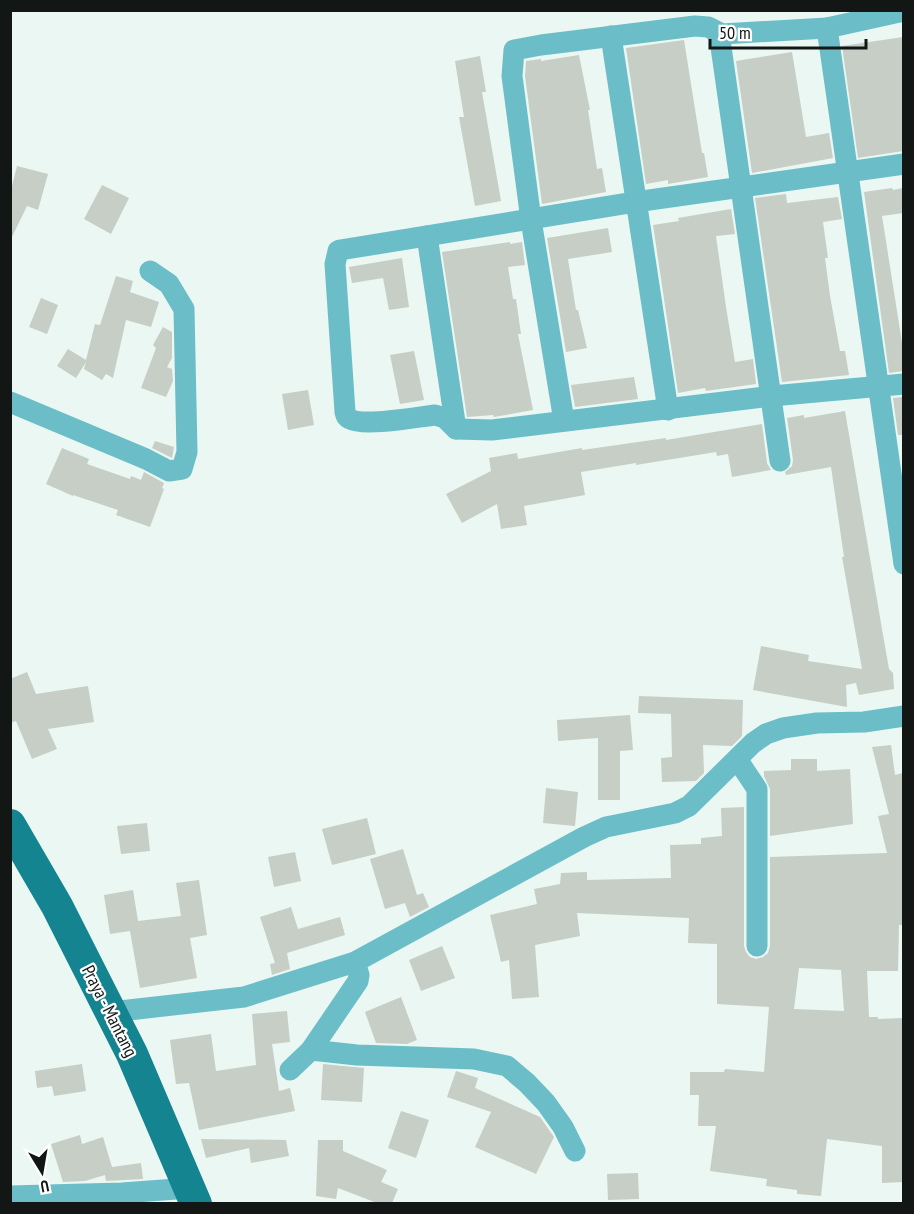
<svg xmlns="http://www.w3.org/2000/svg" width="914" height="1214" viewBox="0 0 914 1214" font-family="'PT Sans Narrow',sans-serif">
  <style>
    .building { fill: #c7cec5; fill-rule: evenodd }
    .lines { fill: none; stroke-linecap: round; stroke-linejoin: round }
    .minor { stroke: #6bbec8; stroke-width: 21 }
    .primary { stroke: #138490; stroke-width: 32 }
    .labels { text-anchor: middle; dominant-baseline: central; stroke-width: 4.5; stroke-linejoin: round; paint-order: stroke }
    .street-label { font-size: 18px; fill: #121715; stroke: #fff }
  </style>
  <rect width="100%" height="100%" fill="#eaf7f3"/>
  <g class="building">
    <polygon points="903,37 903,151 858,158 842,46"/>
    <polygon points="684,40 702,153 704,153 708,177 668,184 668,180 646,184 626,48"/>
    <polygon points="792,52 806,137 829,133 833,158 752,173 736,61"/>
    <polygon points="579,55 590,110 588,110 597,169 602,168 606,192 542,204 525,76 526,61 541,59 541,61"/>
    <polygon points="480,56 486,92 482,92 501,201 475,206 459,117 464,117 455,61"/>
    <polygon points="17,166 48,174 38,210 27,206 10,241 10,194"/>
    <polygon points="102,185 129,198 111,234 84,219"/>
    <polygon points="892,188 893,190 903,188 903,213 882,216 903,349 903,371 889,373 864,192"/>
    <polygon points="786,194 787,203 838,197 842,219 823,222 828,258 825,258 830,296 840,351 845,351 849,375 782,382 755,198"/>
    <polygon points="731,209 735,234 716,236 726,307 735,362 753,359 756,384 706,391 705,388 678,393 653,225 679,221 678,218"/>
    <polygon points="608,228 612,252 568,259 576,310 578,310 587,348 566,352 547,238"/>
    <polygon points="510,242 510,244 522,242 525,265 508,267 513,299 516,299 521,334 518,334 533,410 494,417 493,415 467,417 442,252"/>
    <polygon points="402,258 409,307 389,310 383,278 352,283 349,267"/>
    <polygon points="116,276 133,281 130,292 159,302 151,327 126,320 113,378 106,374 102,380 84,369 86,362 76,378 57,366 68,349 86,360 95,324 100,325"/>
    <polygon points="41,298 58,305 47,334 29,327"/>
    <polygon points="163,327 172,332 172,358 167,367 172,369 173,381 166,397 141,388 156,348 153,345"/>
    <polygon points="414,351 424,400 400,404 390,355"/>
    <polygon points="634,377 638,399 575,407 571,385"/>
    <polygon points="308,390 314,425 288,430 282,394"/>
    <polygon points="903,397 903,435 898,435 893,398"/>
    <polygon points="845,411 883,635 889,669 893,673 894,689 859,695 856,683 846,685 847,707 753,690 761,646 809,655 808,661 862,669 842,557 844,557 831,467 786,475 785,472 792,466 793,460 787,418 804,415 804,418"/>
    <polygon points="762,424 767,463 771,470 732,477 728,454 717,456 716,452 636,465 636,463 581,472 585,495 524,506 527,525 501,529 497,504 462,523 446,494 491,471 489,458 517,453 518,459 582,448 582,450 666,438 666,440"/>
    <polygon points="155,441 174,447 172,458 152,448"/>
    <polygon points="62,448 89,459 87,464 130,479 131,476 141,480 144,472 164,483 162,488 164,489 150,527 116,515 118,510 73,495 73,496 46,484"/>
    <polygon points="27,672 36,694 88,686 94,722 48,729 57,749 32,759 16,721 10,723 10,679"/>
    <polygon points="639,696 743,700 742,736 732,746 703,745 704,773 696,781 662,782 661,758 672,757 671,714 638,713"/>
    <polygon points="630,715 633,750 620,751 620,800 598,800 598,738 558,741 557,720"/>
    <path d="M891,745L895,775L903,773V900L902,925H899L898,971H867L869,1017H878V1019L903,1018V1182L882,1183V1146L827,1139L821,1196L797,1194V1190L766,1186L767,1179L710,1171L716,1126H698L699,1095H690V1072H724L725,1069L764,1072L769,1007L717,1004V944L688,943L689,918L577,913L580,936L535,945L539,997L512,999L509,960L501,962L490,915L537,904L534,889L560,884L561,873L587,872V880L671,878L670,845L701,844V838L722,836L721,808L744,807V946L746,952L750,957L756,959L763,957L768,953L770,946V857L887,853L878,816L889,814L872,747ZM799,968L841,970L844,1011L794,1009Z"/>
    <polygon points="791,759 817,759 817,771 850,769 853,824 770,836 770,789 764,776 764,771 791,770"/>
    <polygon points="546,788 578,792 575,826 543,823"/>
    <polygon points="367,818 376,854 332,865 322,829"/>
    <polygon points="147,823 150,851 121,854 117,826"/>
    <polygon points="403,849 417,895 423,893 429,907 410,917 405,903 385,909 370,859"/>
    <polygon points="295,852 301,881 274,887 268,857"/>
    <polygon points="199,880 207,935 190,938 197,978 140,988 130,931 110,934 104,895 133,890 138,921 181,916 176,883"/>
    <polygon points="291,907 298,929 340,917 345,935 287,953 290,969 272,975 270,964 275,963 260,917"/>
    <polygon points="442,946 455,978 421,991 409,960"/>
    <polygon points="401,997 417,1040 407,1044 376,1043 365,1012"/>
    <polygon points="287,1011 290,1042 272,1044 279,1091 290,1088 295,1111 199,1130 189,1083 176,1084 170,1040 211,1034 216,1071 256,1065 252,1014"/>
    <polygon points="82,1064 86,1091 54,1096 52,1086 37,1088 35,1071"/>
    <polygon points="323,1064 364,1068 362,1102 321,1100"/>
    <polygon points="456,1071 478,1078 475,1088 540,1117 554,1137 536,1174 475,1147 491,1112 447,1097"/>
    <polygon points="401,1111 429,1120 416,1158 388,1148"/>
    <polygon points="80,1135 82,1144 103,1137 112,1167 141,1163 143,1179 106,1181 105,1175 85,1181 63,1182 51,1144"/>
    <polygon points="201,1139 286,1140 289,1156 251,1163 249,1148 206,1158"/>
    <polygon points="318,1140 343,1140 343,1151 387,1170 381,1182 398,1189 392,1203 377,1203 338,1188 336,1199 316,1196"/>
    <polygon points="638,1173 639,1199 608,1200 607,1174"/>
  </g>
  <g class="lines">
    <g class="minor">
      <polyline points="827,28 904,564"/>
      <polyline points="719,33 780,461"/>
      <polyline points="611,36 668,410"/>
      <path d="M904,164L635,202L340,250L338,251L335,264L345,412C346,416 346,417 350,419C364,427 417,417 435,415L445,418L456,429L492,430L772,396L904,384"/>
      <polyline points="427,236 456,429"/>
      <polyline points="10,402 146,459 169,471 182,469 187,452 184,309 169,284 150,271"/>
      <polyline points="564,421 531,220 512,76 514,50 541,45 695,26 708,27 722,34 827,28 904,11"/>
      <polyline points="737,759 757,789 757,946"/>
      <polyline points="111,1012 244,997 355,962 584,837 606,827 675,813 689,806 753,743 766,734 783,728 817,723 864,722 904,716"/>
      <polyline points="311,1050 357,1055 474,1059 507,1066 527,1083 546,1103 563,1127 575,1151"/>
      <polyline points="290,1070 311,1050 358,981 359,975 355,962"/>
      <polyline points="10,1196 122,1193 190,1188"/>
    </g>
    <polyline class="primary" points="10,825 57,906 132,1054 196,1204"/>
  </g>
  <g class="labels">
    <g class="street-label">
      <text transform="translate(110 1011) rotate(63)">Praya - Mantang</text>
    </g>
  </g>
  <rect width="914" height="1214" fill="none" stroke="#121715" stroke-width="24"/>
  <g transform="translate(42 1172) rotate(169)" stroke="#ffffff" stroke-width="4.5" paint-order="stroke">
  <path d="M0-4.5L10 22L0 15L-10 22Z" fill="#121715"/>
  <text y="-9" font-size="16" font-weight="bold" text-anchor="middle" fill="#121715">U</text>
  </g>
  <path d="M710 39v9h156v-9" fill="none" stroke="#121715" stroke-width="3"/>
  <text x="719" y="39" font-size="18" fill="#121715" stroke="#ffffff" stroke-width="4.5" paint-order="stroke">50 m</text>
</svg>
